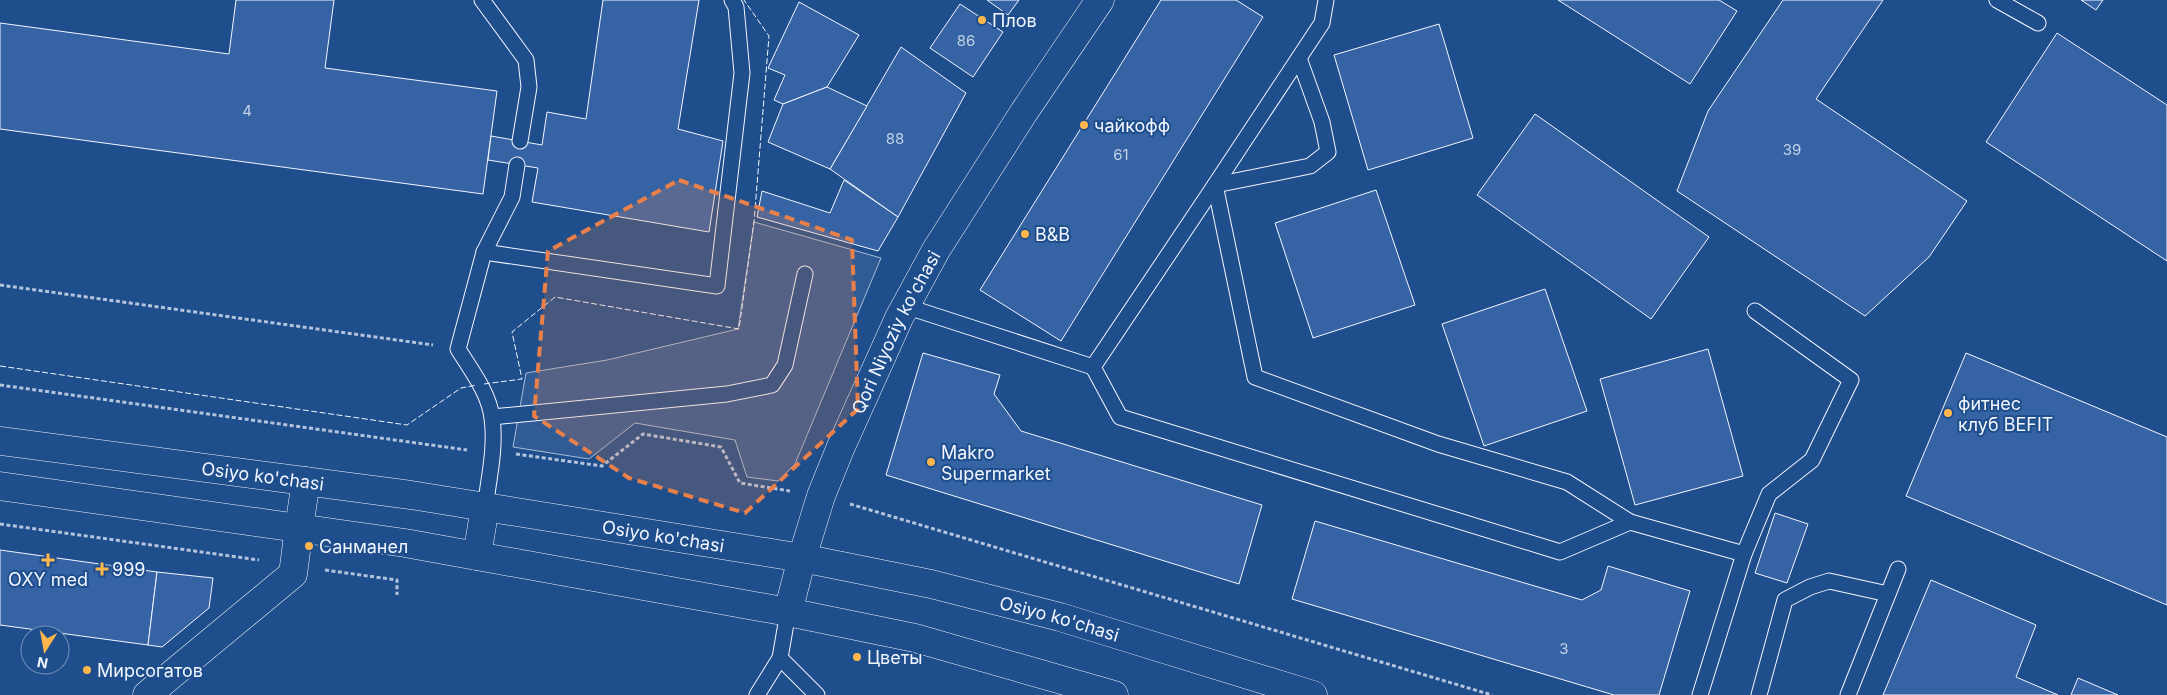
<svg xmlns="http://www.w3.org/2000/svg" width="2167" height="695" viewBox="0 0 2167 695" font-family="Inter,sans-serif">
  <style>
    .parking { fill: #305b95; stroke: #a8bbd7 }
    .building { fill: #3563a3; stroke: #f2f6ff }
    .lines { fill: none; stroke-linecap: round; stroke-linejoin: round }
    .service-casing { stroke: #f2f6ff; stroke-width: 17 }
    .minor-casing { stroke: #f2f6ff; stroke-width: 29 }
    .tertiary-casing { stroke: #f2f6ff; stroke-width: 29 }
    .secondary-casing { stroke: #f2f6ff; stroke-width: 29 }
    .path { stroke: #b3c4dc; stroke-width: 3; stroke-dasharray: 4 2.5; stroke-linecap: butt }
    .service { stroke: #1f4e8c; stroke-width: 15 }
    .minor { stroke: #1f4e8c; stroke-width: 28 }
    .tertiary { stroke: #1f4e8c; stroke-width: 28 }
    .secondary { stroke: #1f4e8c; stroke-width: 28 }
    .fence { stroke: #f2f6ff; stroke-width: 1; stroke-dasharray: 6 2.5; stroke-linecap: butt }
    .marked { fill: #ea8049; fill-opacity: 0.2; stroke: #ea8049; stroke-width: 4; stroke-dasharray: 10 6; stroke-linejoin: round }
    .poi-dot { fill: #ffb74d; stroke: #1f4e8c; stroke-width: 2 }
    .labels { text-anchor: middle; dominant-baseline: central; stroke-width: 4; stroke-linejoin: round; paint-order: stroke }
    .number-label { font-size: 15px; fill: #c3d1e8 }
    .poi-label { font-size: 18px; fill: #f2f6ff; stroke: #1f4e8c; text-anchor: start }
    .street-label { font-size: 18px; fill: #f2f6ff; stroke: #1f4e8c }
  </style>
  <rect width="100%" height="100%" fill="#1f4e8c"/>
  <polygon class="parking" points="754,222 881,258 795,464 778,481 747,477 735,440 635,423 589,459 513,447 526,373 607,360 738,329"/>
  <g class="building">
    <polygon points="236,0 334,0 325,68 497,91 483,194 0,129 0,23 229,54"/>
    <polygon points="603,0 699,0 678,129 723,141 709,232 532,202 538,168 488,160 491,136 542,145 547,112 586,119"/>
    <polygon points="987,0 1019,0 1008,15"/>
    <polygon points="1161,0 1236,0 1263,17 1061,341 980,290"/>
    <polygon points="1558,0 1719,0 1737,11 1690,84"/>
    <polygon points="1783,0 1883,0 1816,99 1967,201 1929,257 1865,316 1677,191 1708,111"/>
    <polygon points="2081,0 2103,0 2096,10"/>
    <polygon points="799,2 859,35 827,87 783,104 774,100 785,75 768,68"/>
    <polygon points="960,4 1003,32 973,77 930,48"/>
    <polygon points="1439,24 1473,138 1368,170 1334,55"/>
    <polygon points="2057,33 2167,105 2167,261 1986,142"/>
    <polygon points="901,47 966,93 898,217 830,169"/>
    <polygon points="827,87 867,106 830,169 768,142 783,104"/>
    <polygon points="1535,114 1709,237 1651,319 1477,195"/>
    <polygon points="844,180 898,217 878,251 757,217 762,191 830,213"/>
    <polygon points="1376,190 1415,305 1313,338 1275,223"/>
    <polygon points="1545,289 1587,411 1484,446 1442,324"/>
    <polygon points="1708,349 1743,476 1635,505 1600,379"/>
    <polygon points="923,353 1000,375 994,394 1021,431 1262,505 1239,584 886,475"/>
    <polygon points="1966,353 2167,437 2167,605 1906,496"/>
    <polygon points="1775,513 1808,524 1787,583 1755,573"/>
    <polygon points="1315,521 1582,600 1601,590 1608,566 1690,591 1659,695 1614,695 1292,599"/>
    <polygon points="0,550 157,572 148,645 0,625"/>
    <polygon points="157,572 213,578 209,608 162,647 148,645"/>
    <polygon points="1931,580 2036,625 2016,677 2058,695 1883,695"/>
    <polygon points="2078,678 2118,695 2071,695"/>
  </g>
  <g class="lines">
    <defs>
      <g id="service">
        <polyline points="482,0 526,60 529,87 520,141"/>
        <polyline points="1326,0 1322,23 1215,185 1255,377 1438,444 1567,482 1630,522 1744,554"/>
        <polyline points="1997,0 2038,23"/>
        <polyline points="1299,58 1322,122 1328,152 1310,166 1215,185 1093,367 1120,417 1560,552 1630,522"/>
        <polyline points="484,252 717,286 742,73 736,7 732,0"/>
        <polyline points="905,306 1093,367"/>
        <polyline points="492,417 727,394 772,385 785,365 805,274"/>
        <path d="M485,507C489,478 496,447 492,418C489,393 471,370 458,349L484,252L512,197L517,165"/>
        <polyline points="780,658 817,695"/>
        <polyline points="757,695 780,658 788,612"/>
        <polyline points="1700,695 1744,554 1769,494 1812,460 1851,380 1755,311"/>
        <polyline points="1759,695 1785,600 1810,587 1829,581 1888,594"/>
        <polyline points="1848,695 1898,569"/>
      </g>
      <polyline id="minor" points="147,695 293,574 299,528"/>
      <g id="tertiary">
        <path id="s1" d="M802,558L821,496L840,449L899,318L936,250L1024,112L1100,0"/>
      </g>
      <g id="secondary">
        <path id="s2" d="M0,441L411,495L802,558L931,584L1060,617L1313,695"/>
        <polyline points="0,486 405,543 788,612 915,638 1114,695"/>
        <polyline points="299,528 306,481"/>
        <polyline points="477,556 485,507"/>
        <polyline points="788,612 802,558"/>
      </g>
    </defs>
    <use href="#service" class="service-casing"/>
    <use href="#minor" class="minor-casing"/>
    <use href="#tertiary" class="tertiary-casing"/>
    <use href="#secondary" class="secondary-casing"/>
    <g class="path">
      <polyline points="0,285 433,345"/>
      <polyline points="0,385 467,450"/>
      <polyline points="516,454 602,466 643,434 721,447 740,483 790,491"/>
      <polyline points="850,504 1492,695"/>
      <polyline points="0,524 259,560"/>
      <polyline points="325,570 397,580 397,595"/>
    </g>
    <use href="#service" class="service"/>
    <use href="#minor" class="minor"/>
    <use href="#tertiary" class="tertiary"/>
    <use href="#secondary" class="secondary"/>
    <g class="fence">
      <polyline points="0,366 407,425 461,388 477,385"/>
      <polyline points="484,384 522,379 512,332 555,297 739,329 754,222 769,36 744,0"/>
    </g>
  </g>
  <path class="marked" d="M679,180L852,240L858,409L745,513L629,478L534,416L548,251Z"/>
  <g class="poi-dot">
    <circle cx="982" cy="20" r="5"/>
    <circle cx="1084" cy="125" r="5"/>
    <circle cx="1025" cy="234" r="5"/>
    <circle cx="1948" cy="413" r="5"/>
    <circle cx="931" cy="462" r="5"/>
    <circle cx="309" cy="546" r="5"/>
    <path d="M45.5 552.5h5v5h5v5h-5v5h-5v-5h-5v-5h5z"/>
    <path d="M99.5 561.5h5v5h5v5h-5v5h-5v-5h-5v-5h5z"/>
    <circle cx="857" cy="657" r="5"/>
    <circle cx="87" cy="670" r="5"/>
  </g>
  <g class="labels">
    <g class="number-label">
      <text x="966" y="40">86</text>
      <text x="247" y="110">4</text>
      <text x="895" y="138">88</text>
      <text x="1792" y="149">39</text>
      <text x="1121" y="154">61</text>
      <text x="1564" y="648">3</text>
    </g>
    <g class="poi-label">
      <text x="992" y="20">Плов</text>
      <text x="1094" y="125">чайкофф</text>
      <text x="1035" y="234">B&amp;B</text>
      <text x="1958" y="403">фитнес<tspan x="1958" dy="21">клуб BEFIT</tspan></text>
      <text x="941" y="452">Makro<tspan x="941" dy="21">Supermarket</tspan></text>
      <text x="319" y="546">Санманел</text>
      <text x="112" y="569">999</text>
      <text x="48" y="579" text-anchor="middle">OXY med</text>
      <text x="867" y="657">Цветы</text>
      <text x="97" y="670">Мирсогатов</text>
    </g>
    <g class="street-label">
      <text stroke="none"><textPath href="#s1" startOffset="245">Qori Niyoziy ko'chasi</textPath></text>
      <text stroke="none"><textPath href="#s2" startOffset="265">Osiyo ko'chasi</textPath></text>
      <text stroke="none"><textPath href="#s2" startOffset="670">Osiyo ko'chasi</textPath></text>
      <text stroke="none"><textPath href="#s2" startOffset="1075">Osiyo ko'chasi</textPath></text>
    </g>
  </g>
  <g transform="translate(45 650) rotate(191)"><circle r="24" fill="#1f4e8c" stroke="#7391ba"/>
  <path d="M0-4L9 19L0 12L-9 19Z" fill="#ffb74d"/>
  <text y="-8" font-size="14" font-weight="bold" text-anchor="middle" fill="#f2f6ff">N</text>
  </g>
</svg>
